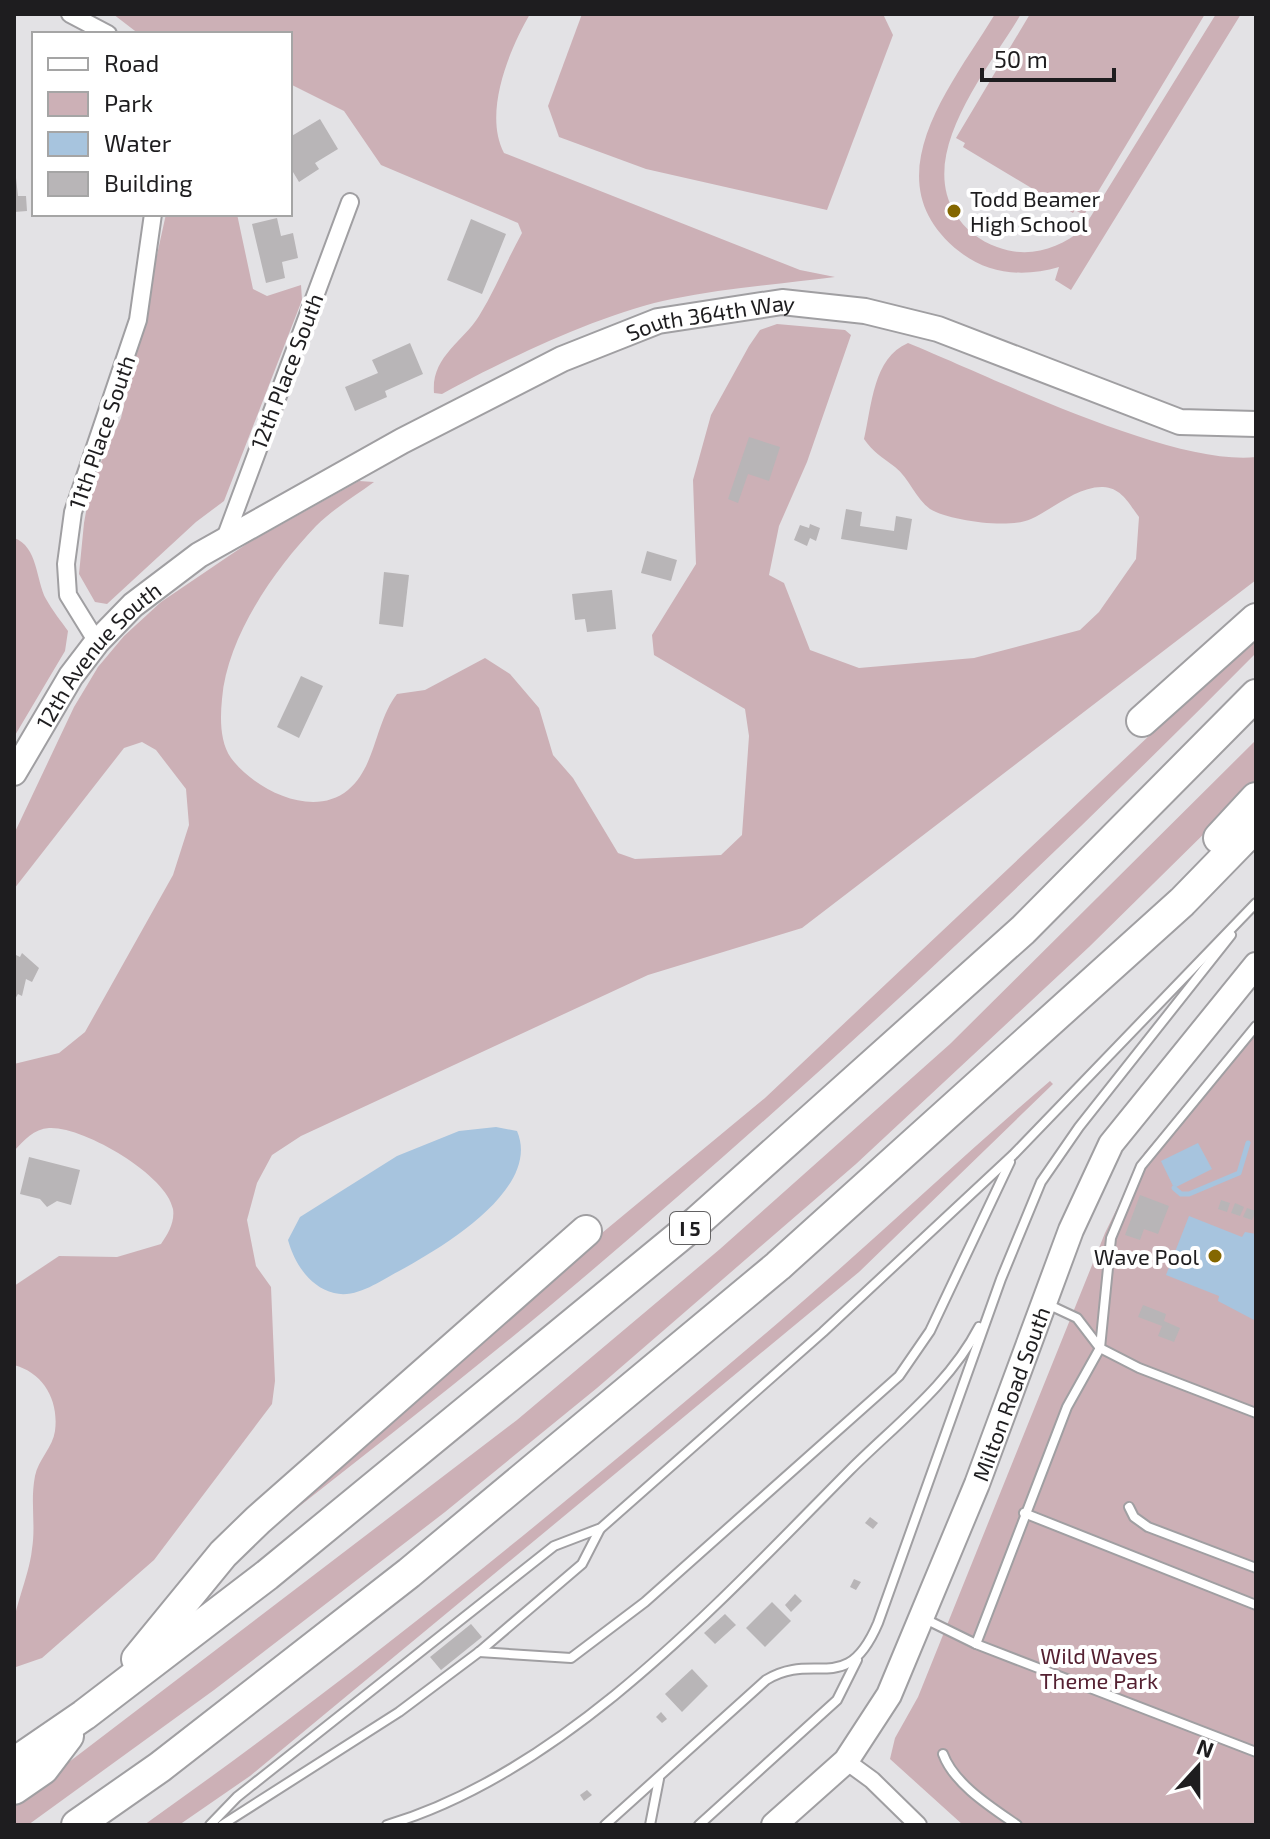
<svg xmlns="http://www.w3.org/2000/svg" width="1270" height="1839" viewBox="0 0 1270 1839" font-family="'Exo 2',sans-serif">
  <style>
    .green { fill: #ccb0b6 }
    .water { fill: #a7c4de }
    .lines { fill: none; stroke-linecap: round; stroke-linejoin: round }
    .stream { stroke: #a7c4de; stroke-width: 5 }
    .building { fill: #b8b5b7 }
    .lane-casing { stroke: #a09fa2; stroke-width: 12 }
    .street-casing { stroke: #a09fa2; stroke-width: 20 }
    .secondary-casing { stroke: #a09fa2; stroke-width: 28 }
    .highway-casing { stroke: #a09fa2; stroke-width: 34 }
    .lane { stroke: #fff; stroke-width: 8 }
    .street { stroke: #fff; stroke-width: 16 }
    .secondary { stroke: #fff; stroke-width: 24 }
    .highway { stroke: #fff; stroke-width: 30 }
    .poi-dot { fill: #846700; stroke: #fff; stroke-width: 3 }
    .labels { text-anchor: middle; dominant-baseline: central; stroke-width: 8; stroke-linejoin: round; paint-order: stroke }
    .shield { fill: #fff; stroke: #626162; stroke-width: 2 }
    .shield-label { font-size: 20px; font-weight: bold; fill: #1e1d1f }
    .poi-label { font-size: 22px; fill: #1e1d1f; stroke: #fff; text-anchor: start }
    .street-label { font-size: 22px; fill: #1e1d1f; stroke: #fff }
    .park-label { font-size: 22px; fill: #552132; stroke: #fff }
  </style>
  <rect width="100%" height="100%" fill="#e3e2e5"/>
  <g class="green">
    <path d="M113,14H530C509,50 483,113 504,153L800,270L835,277C781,284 726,288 672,299C602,313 506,359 442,394L434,393C431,357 462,343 479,316C495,290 507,260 522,233L518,223L381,165L344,111L290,84V34H139Z"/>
    <polygon points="582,14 883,14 893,35 827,210 646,169 559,137 548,106"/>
    <path d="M995,14H1021C990,67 917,152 955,213C964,229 980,241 997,247C1028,259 1059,249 1083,229L1216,14H1241L1071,290L1055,280L1059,267C1025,277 989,275 960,252C869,181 952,85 995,14Z"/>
    <polygon points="1030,14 1205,14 1084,215 1075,210 1073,213 963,147 965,143 956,138"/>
    <polygon points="166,214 237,214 253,289 267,296 301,285 302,300 224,501 196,522 107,604 95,602 79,574 84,523 91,484 121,418"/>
    <path d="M777,324L845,330L851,335L807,462L779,526L769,575L784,583L810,650L859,668L974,658L1080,630L1099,612L1136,559L1139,517C1129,504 1122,488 1103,487C1078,486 1053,509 1031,519C1010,529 950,521 930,509C916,499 909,478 895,467C882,457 873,452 864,439C872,405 873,358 908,343C992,377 1171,466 1256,457V580L802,928L648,975L301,1136L272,1155L257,1183L247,1220L256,1266L271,1287L275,1381L272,1404L154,1560L42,1658L16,1667C1,1629 28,1587 32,1549C36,1524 30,1502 35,1476C38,1460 53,1447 55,1431C59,1401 44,1373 14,1365V1286L59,1256L117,1257L161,1244C168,1234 175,1222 173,1209C167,1175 83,1126 49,1128C34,1129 24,1140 14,1151V1064L59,1053L85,1032L173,875L189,825L186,789L156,750L142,742L124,748L14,889V834L74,707L98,667L124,636L161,602L248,543L359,481L374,482C355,496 333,509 316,526C274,570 227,637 222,699C220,719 220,742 231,758C255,790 313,819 348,790C376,767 375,722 397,694L425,690L485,658L510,674L539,708L553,755L573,778L618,853L635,859L721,855L742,835L749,736L745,709L654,655L652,635L696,564L693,480L711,415L749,346L760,330Z"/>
    <path d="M14,538C38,546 36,581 46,599C52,610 61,621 68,631L65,651L14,737Z"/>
    <path d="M1256,635V653C1029,882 792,1103 545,1310C457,1383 367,1453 277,1524L241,1543L340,1450L765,1098Z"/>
    <polygon points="1256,740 1256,780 1218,820 1089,947 856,1164 597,1388 445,1512 214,1690 28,1825 14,1825 14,1804 517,1420 720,1249 950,1044"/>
    <polygon points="1256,1022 1256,1825 963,1825 890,1759 895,1738 918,1697 1105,1233 1144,1153"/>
    <path d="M1050,1081L1053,1084L859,1272L250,1776L179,1825H144C364,1669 574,1497 779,1322C871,1243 958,1160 1050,1081Z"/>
  </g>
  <g class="water">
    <path d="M496,1127L517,1131C542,1189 441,1248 401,1270C381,1280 357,1299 334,1293C309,1287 294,1262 288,1240L300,1217L397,1156L459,1131Z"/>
    <polygon points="1198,1143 1212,1169 1174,1188 1161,1161"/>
    <polygon points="1189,1216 1242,1237 1245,1232 1256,1234 1256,1321 1218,1301 1219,1296 1166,1275"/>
  </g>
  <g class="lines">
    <polyline class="stream" points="1174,1188 1181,1194 1189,1194 1239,1173 1248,1143"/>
  </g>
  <g class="building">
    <polygon points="320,119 338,149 315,163 319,169 299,182 290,167 290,137"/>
    <polygon points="16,178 18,196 26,196 27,211 14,212"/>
    <polygon points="277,218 281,236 293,233 298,258 282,262 285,278 266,283 252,224"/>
    <polygon points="471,219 506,234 482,294 447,280"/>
    <polygon points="410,343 423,374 385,391 387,397 355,411 345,387 378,373 372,360"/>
    <polygon points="749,437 780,447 769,481 748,474 738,503 728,499"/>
    <polygon points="846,509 862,512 860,526 894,531 896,516 912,519 907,550 841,539"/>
    <polygon points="810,524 820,528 816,541 810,538 807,546 794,540 800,525 809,528"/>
    <polygon points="647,551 677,560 671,581 641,573"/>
    <polygon points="384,572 409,575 403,627 379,624"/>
    <polygon points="612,590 616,629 587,632 585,619 575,620 572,594"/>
    <polygon points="301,676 323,686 299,738 277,727"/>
    <polygon points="22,953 39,968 32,982 26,979 22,996 18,994 14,1001 14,954 20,957"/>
    <polygon points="29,1157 80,1170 71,1205 57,1201 47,1207 40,1199 20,1194"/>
    <polygon points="1140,1195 1169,1206 1158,1234 1144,1229 1140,1240 1125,1235"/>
    <polygon points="1221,1200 1230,1203 1227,1212 1218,1209"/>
    <polygon points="1235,1203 1244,1207 1240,1216 1231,1213"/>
    <polygon points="1247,1208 1256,1211 1252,1220 1243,1217"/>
    <polygon points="1143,1305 1166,1314 1164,1321 1180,1328 1174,1342 1158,1336 1162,1326 1138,1317"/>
    <polygon points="870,1517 878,1523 873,1529 865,1523"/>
    <polygon points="854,1579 861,1582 856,1590 850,1587"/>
    <polygon points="795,1594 802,1601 791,1612 785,1605"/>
    <polygon points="772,1602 791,1621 765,1647 746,1628"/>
    <polygon points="725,1614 736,1625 715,1644 704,1633"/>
    <polygon points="471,1624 482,1637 441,1670 430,1657"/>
    <polygon points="692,1669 708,1686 682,1712 665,1694"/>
    <polygon points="661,1712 667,1719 662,1723 656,1717"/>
    <polygon points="587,1790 592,1795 584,1801 580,1795"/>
  </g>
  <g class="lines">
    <defs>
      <g id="lane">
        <polyline points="1045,1303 1077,1318 1100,1348 1139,1368 1256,1413"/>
        <polyline points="1129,1507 1134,1517 1148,1527 1256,1568"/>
        <polyline points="1024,1513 1256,1605"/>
        <polyline points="923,1618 976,1644 1256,1752"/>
        <polyline points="976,1644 1067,1407 1100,1348 1111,1238 1141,1166 1256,1026"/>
        <polyline points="479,1652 571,1658 645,1602 899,1376 930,1331 1010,1162"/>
        <path d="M943,1754C954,1784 991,1807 1017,1825"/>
        <polyline points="210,1825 237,1797 554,1546 601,1528 823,1332 1013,1155 1256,903"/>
        <polyline points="222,1825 399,1712 479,1652 582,1564 600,1529"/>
        <path d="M387,1825C566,1772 721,1600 850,1470C895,1425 949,1385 979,1327"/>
        <path d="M605,1825L766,1680C815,1650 846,1698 878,1623L1001,1279L1041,1182L1079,1127L1231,935"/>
        <polyline points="650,1825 659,1779"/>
        <polyline points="699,1825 837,1700 857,1660"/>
      </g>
      <g id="street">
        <polyline points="70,14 108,34"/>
        <polyline points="224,541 350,202"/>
        <polyline points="97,642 68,595 66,564 73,512 138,320 153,214"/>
        <polyline points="846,1761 872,1780 918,1825"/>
      </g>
      <g id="secondary">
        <path id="s1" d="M14,773L71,676L97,642L133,605L199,555L402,441L562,359L658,321L782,302L865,311L938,329L1180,422L1256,424"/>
        <path id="s2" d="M774,1825L846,1761L889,1695L977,1484L1071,1230L1111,1144L1256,965"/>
      </g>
      <g id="highway">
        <polyline points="1142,721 1256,619"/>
        <polyline points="1219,838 1256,798"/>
        <polyline points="137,1659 223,1554 258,1520 586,1231"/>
        <polyline points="14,1763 84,1715 267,1575 698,1221 1023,930 1256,695"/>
        <polyline points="14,1789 43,1769 68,1736"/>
        <polyline points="77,1825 160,1767 409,1573 778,1266 1182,902 1256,826"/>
      </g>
    </defs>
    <use href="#lane" class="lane-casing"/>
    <use href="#street" class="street-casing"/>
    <use href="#secondary" class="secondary-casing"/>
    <use href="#highway" class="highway-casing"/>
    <use href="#lane" class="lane"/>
    <use href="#street" class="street"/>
    <use href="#secondary" class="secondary"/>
    <use href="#highway" class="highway"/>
  </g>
  <g class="poi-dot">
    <circle cx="954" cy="211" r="8"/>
    <circle cx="1215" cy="1256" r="8"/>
  </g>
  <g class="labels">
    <rect class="shield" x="670" y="1212" width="40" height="32" rx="6"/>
    <g class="shield-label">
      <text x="690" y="1228">I 5</text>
    </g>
    <g class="poi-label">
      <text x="970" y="198">Todd Beamer<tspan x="970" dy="25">High School</tspan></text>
      <text x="1199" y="1256" text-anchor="end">Wave Pool</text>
    </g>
    <g class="street-label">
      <text stroke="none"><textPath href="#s1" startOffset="858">South 364th Way</textPath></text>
      <text transform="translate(286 371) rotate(-69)">12th Place South</text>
      <text transform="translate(101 432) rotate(-71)">11th Place South</text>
      <text stroke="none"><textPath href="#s1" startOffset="146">12th Avenue South</textPath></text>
      <text stroke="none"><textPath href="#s2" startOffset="500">Milton Road South</textPath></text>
    </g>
    <g class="park-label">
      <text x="1099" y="1655">Wild Waves<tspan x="1099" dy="25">Theme Park</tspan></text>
    </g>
  </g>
  <rect width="1270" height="1839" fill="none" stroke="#1e1d1f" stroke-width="32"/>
  <rect x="32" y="32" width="260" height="184" fill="#ffffff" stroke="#a5a5a5" stroke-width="2"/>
  <rect x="48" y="58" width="40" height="12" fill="#ffffff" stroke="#a5a5a5" stroke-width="2"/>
  <text x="104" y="72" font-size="24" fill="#1e1d1f">Road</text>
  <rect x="48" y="92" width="40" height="24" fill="#ccb0b6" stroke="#a5a5a5" stroke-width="2"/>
  <text x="104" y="112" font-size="24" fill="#1e1d1f">Park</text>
  <rect x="48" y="132" width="40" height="24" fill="#a7c4de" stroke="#a5a5a5" stroke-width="2"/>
  <text x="104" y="152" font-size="24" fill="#1e1d1f">Water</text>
  <rect x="48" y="172" width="40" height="24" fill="#b8b5b7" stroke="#a5a5a5" stroke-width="2"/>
  <text x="104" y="192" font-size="24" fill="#1e1d1f">Building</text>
  <g transform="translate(1198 1767) rotate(21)" stroke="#ffffff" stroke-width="6" paint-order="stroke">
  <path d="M0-6L14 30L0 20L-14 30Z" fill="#1e1d1f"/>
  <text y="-12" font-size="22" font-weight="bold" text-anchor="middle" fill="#1e1d1f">N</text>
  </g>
  <path d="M982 68v12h132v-12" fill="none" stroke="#1e1d1f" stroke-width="4"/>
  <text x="994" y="68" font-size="24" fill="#1e1d1f" stroke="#ffffff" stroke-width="6" paint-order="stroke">50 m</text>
</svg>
